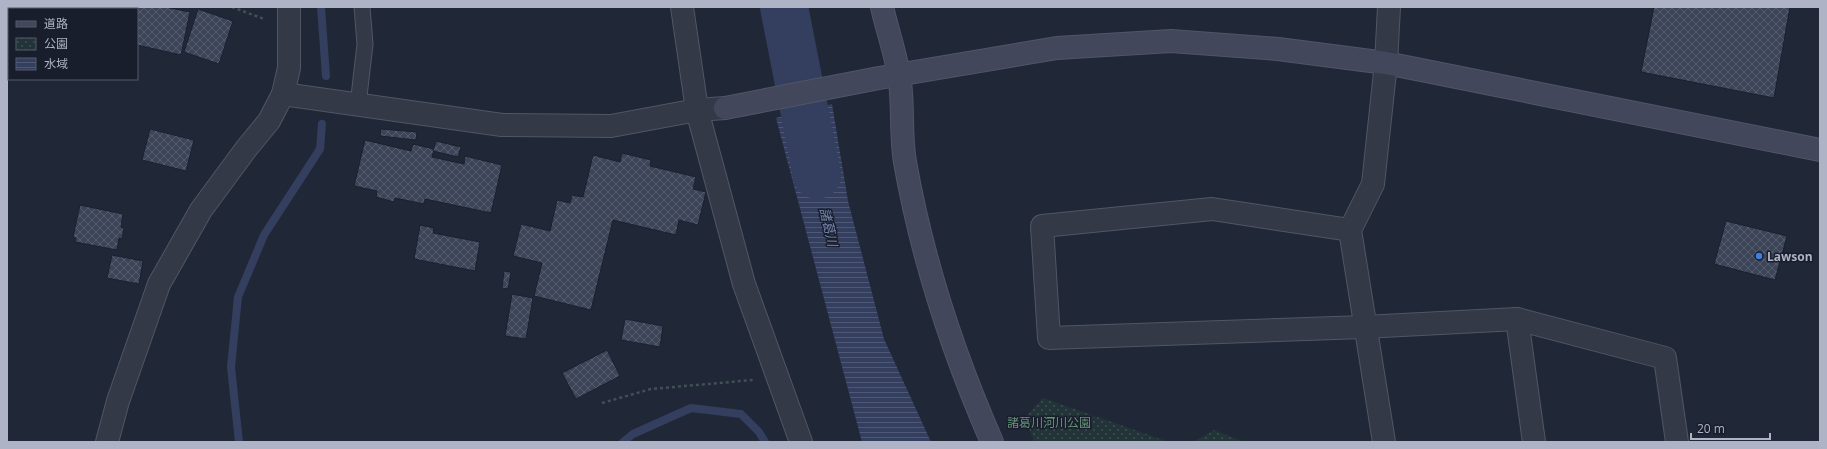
<svg xmlns="http://www.w3.org/2000/svg" width="1827" height="449" viewBox="0 0 1827 449" font-family="'Open Sans','Noto Sans JP',sans-serif">
  <style>
    .park { fill: url(#park-dots) }
    .water { fill: url(#water-rules) }
    .lines { fill: none; stroke-linecap: round; stroke-linejoin: round }
    .stream { stroke: #343f5f; stroke-width: 8 }
    .river { stroke: #343f5f; stroke-width: 48 }
    .building { fill: url(#building-cross-hatch); stroke: #1b202e }
    .lane-casing { stroke: #515666; stroke-width: 17 }
    .street-casing { stroke: #515666; stroke-width: 24 }
    .secondary-casing { stroke: #515666; stroke-width: 24 }
    .path { stroke: #405056; stroke-width: 2.5; stroke-dasharray: 3 3; stroke-linecap: butt }
    .lane { stroke: #343948; stroke-width: 15 }
    .street { stroke: #343948; stroke-width: 22 }
    .secondary { stroke: #42475b; stroke-width: 22 }
    .shop-dot { fill: #3f7fe0; stroke: #191e2c; stroke-width: 1.5 }
    .labels { text-anchor: middle; dominant-baseline: central; stroke-width: 3; stroke-linejoin: round; paint-order: stroke }
    .poi-label { font-size: 12px; font-weight: bold; fill: #aeb3c5; stroke: #191e2c; text-anchor: start }
    .park-label { font-size: 12px; fill: #669578; stroke: #191e2c }
    .water-label { font-size: 13px; font-style: italic; fill: #7685ad; stroke: #191e2c }
  </style>
  <defs>
    <pattern id="park-dots" width="8" height="8" patternUnits="userSpaceOnUse"><rect width="8" height="8" fill="#233439"/><path d="M2 2h.1M6 6h.1" fill="none" stroke="#404f54" stroke-width="1.8" stroke-linecap="round"/></pattern>
    <pattern id="water-rules" width="6" height="5" patternUnits="userSpaceOnUse"><rect width="6" height="5" fill="#343f5f"/><path d="M0 2.5h6" fill="none" stroke="#4f5874"/></pattern>
    <pattern id="building-cross-hatch" width="8" height="8" patternUnits="userSpaceOnUse"><rect width="8" height="8" fill="#3c4458"/><path d="M0 0l8 8M0 8l8-8" fill="none" stroke="#565d6e"/></pattern>
  </defs>
  <rect width="100%" height="100%" fill="#202737"/>
  <g class="park">
    <polygon points="1043,398 1169,442 1034,442 1025,417"/>
    <polygon points="1214,430 1244,442 1193,442"/>
  </g>
  <polygon class="water" points="832,104 848,201 884,339 931,442 862,442 776,118"/>
  <g class="lines">
    <g class="stream">
      <polyline points="321,7 326,76"/>
      <polyline points="239,442 231,367 238,297 264,235 320,149 322,124"/>
      <polyline points="623,442 633,434 691,408 741,414 759,432 765,442"/>
    </g>
    <polyline class="river" points="784,7 817,175"/>
  </g>
  <g class="building">
    <rect x="48" y="7" width="39" height="2"/>
    <polygon points="128,7 165,7 190,12 181,55 137,45 137,9 128,9"/>
    <polygon points="1654,7 1790,7 1774,98 1641,72"/>
    <polygon points="198,9 233,21 219,64 184,52"/>
    <polygon points="150,129 194,140 186,171 142,160"/>
    <polygon points="381,129 417,132 416,140 380,136"/>
    <polygon points="365,140 411,151 413,144 434,149 432,157 464,164 465,156 502,165 491,213 425,199 424,204 395,198 394,202 376,197 377,191 354,186"/>
    <polygon points="436,141 461,147 458,157 433,151"/>
    <polygon points="622,153 651,160 650,166 696,177 693,189 706,192 698,225 679,220 676,235 613,220 591,310 534,296 542,263 513,256 521,224 550,231 557,200 570,203 572,195 583,197 593,155 620,162"/>
    <polygon points="80,205 123,214 121,227 124,228 122,239 119,238 117,250 75,242 76,238 73,237"/>
    <polygon points="1726,221 1787,236 1775,280 1714,264"/>
    <polygon points="420,225 434,228 433,233 480,242 475,271 414,259"/>
    <polygon points="112,255 143,261 139,284 107,278"/>
    <polygon points="504,271 511,272 508,289 502,288"/>
    <polygon points="512,294 533,298 526,339 505,336"/>
    <polygon points="625,319 663,326 660,347 621,340"/>
    <polygon points="607,350 620,376 576,399 562,373"/>
  </g>
  <g class="lines">
    <defs>
      <polyline id="lane" points="358,105 365,44 362,7"/>
      <g id="street">
        <polyline points="289,7 289,68 283,94 502,125 611,126 697,110 725,108"/>
        <polyline points="682,7 697,110 744,284 801,442"/>
        <polyline points="1350,230 1212,209 1042,226 1049,338 1364,327 1517,319 1665,358 1677,442"/>
        <polyline points="1517,319 1534,442"/>
        <polyline points="107,442 118,401 159,284 201,210 246,149 269,121 283,94"/>
        <polyline points="1384,442 1350,230 1373,184 1386,63 1389,7"/>
      </g>
      <g id="secondary">
        <path d="M882,7C887,29 895,52 899,75C904,103 900,133 905,162C922,258 953,353 992,442"/>
        <polyline points="725,108 879,78 1057,48 1171,41 1278,49 1386,63 1820,150"/>
      </g>
    </defs>
    <use href="#lane" class="lane-casing"/>
    <use href="#street" class="street-casing"/>
    <use href="#secondary" class="secondary-casing"/>
    <g class="path">
      <polyline points="232,7 264,19"/>
      <polyline points="602,403 651,389 753,380"/>
    </g>
    <use href="#lane" class="lane"/>
    <use href="#street" class="street"/>
    <use href="#secondary" class="secondary"/>
  </g>
  <circle class="shop-dot" cx="1759" cy="256" r="4"/>
  <g class="labels">
    <g class="poi-label">
      <text x="1767" y="256">Lawson</text>
    </g>
    <g class="park-label">
      <text x="1049" y="422">諸葛川河川公園</text>
    </g>
    <g class="water-label">
      <text transform="translate(829 227) rotate(77)">諸葛川</text>
    </g>
  </g>
  <rect width="1827" height="449" fill="none" stroke="#aeb3c5" stroke-width="16"/>
  <rect x="8" y="8" width="130" height="72" fill="#191e2c" stroke="#555a69"/>
  <rect x="16" y="21" width="20" height="6" fill="#42475b" stroke="#555a69"/>
  <text x="44" y="28" font-size="12" fill="#aeb3c5">道路</text>
  <rect x="16" y="38" width="20" height="12" fill="url(#park-dots)" stroke="#555a69"/>
  <text x="44" y="48" font-size="12" fill="#aeb3c5">公園</text>
  <rect x="16" y="58" width="20" height="12" fill="url(#water-rules)" stroke="#555a69"/>
  <text x="44" y="68" font-size="12" fill="#aeb3c5">水域</text>
  <path d="M1691 433v6h79v-6" fill="none" stroke="#aeb3c5" stroke-width="2"/>
  <text x="1697" y="433" font-size="12" fill="#aeb3c5" stroke="#191e2c" stroke-width="3" paint-order="stroke">20 m</text>
</svg>
